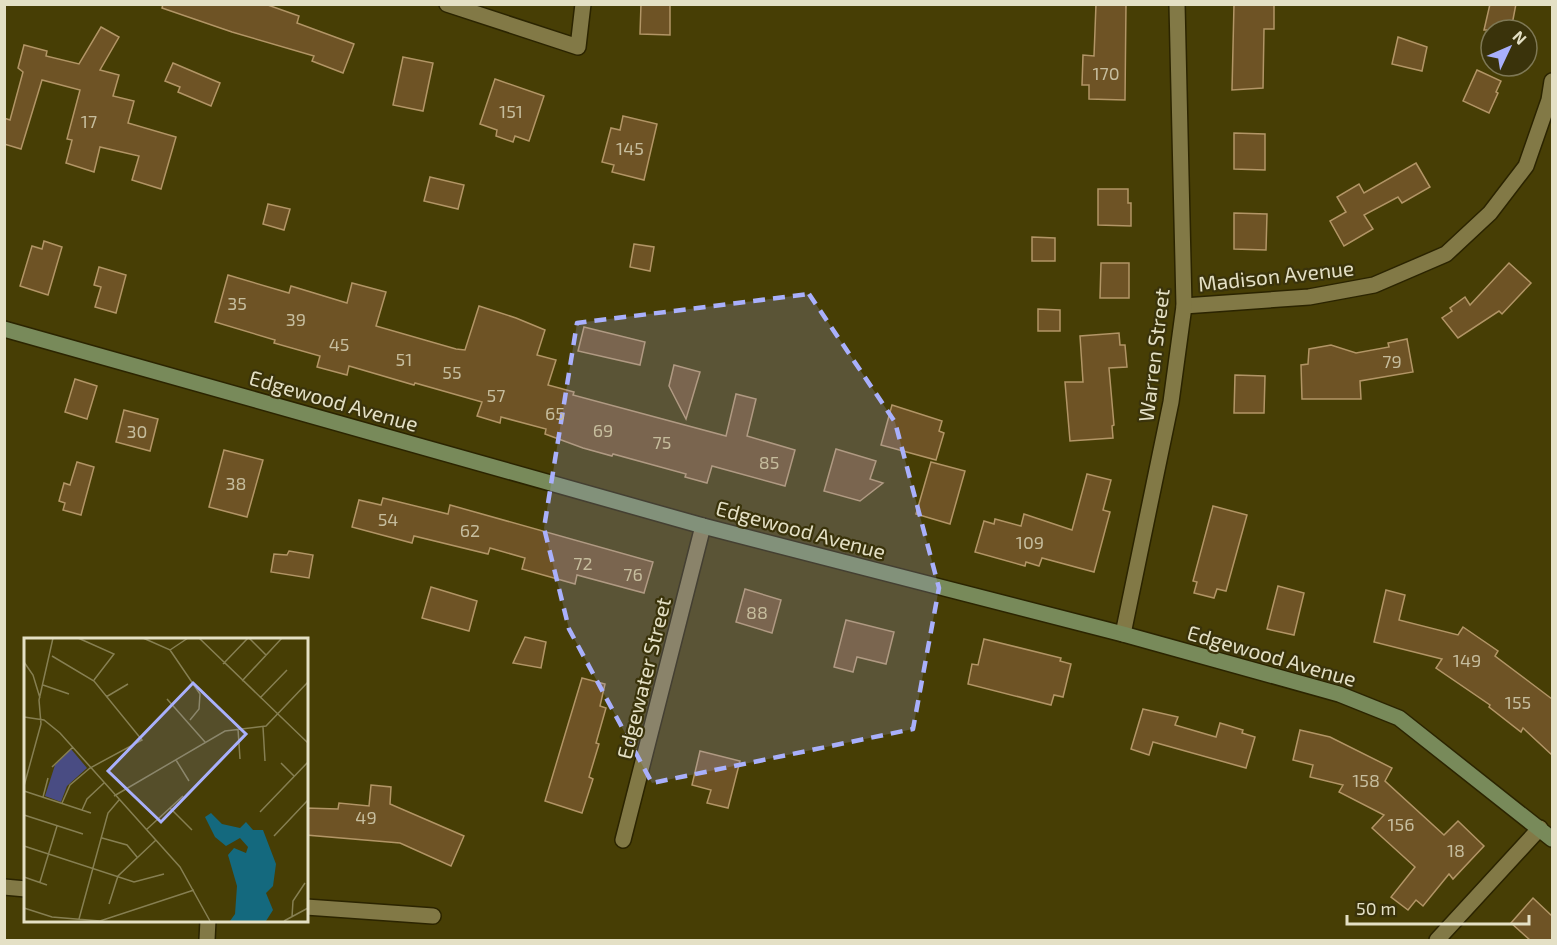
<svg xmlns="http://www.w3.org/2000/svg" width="1557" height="945" viewBox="0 0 1557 945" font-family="'Exo 2',sans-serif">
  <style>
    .building { fill: #6e5325; stroke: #b29566; stroke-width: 1.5 }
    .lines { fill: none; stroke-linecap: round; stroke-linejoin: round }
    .street-casing { stroke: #2b2400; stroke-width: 18 }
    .secondary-casing { stroke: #2b2400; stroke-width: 18 }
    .street { stroke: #827946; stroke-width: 15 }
    .secondary { stroke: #788a5a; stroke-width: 15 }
    .marked { fill: #a9b0fc; fill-opacity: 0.2; stroke: #a9b0fc; stroke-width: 4.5; stroke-dasharray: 12 8; stroke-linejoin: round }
    .labels { text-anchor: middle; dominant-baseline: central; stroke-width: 4.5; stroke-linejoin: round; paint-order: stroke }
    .number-label { font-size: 18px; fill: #c6bd9d }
    .street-label { font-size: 21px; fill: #e4e0c5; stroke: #3a330b }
    .inset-road { fill: none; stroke: #867f52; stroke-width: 1.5 }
    .view { fill: #a9b0fc; fill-opacity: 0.15; stroke: #a9b0fc; stroke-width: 3 }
    .inset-edge { fill: none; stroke: #e4e0c5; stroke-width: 3 }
  </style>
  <rect width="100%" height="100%" fill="#473e05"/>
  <g class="building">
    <polygon points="163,4 265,4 299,16 297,23 354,44 343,73 312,61 314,56 232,32 162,8"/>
    <polygon points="641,4 670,4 670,35 640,34"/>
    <polygon points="1096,4 1126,4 1125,100 1089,99 1089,85 1082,85 1083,55 1094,56"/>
    <polygon points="1234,4 1274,4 1274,29 1264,29 1263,88 1232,90"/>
    <polygon points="1490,4 1516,4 1511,30 1484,30"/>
    <polygon points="101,27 119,37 100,70 119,75 113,96 134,101 128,123 176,137 161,189 132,180 139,156 100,147 94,172 66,163 72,140 67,139 80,90 42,80 21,149 4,144 4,118 10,120 23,72 18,68 24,45 47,51 46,56 79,64"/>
    <polygon points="1398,37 1427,47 1422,71 1392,64"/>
    <polygon points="403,57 433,63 423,111 393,105"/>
    <polygon points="173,63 220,83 211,106 178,92 180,87 165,81"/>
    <polygon points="1477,70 1501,81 1496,92 1498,93 1489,113 1463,101"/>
    <polygon points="495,79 544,96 529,141 515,136 513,142 496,136 497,130 480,124"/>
    <polygon points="623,116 657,124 644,180 612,172 614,165 602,162 611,128 620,130"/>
    <polygon points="1234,133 1265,134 1265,170 1234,169"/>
    <polygon points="1416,163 1430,187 1402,203 1398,197 1364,215 1373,229 1344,246 1330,221 1346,212 1337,197 1359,184 1364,193"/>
    <polygon points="430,177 464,185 458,209 424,201"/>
    <polygon points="1098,189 1128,189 1128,203 1131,203 1131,226 1098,225"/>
    <polygon points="268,204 290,209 284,230 263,224"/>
    <polygon points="1234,213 1267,214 1266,250 1234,249"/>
    <polygon points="1032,237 1055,238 1055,261 1032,261"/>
    <polygon points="44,241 62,247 48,295 20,286 32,246 42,249"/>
    <polygon points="634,244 654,247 650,271 630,267"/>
    <polygon points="1101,263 1129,263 1129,298 1100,298"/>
    <polygon points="1509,263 1531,283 1502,314 1499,311 1458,338 1442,318 1452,311 1450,308 1465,297 1470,305"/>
    <polygon points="99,267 126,275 116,313 95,307 101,287 94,285"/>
    <polygon points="228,275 289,293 291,286 347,303 352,283 386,292 376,326 456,349 465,350 479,306 516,318 545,330 537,355 556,360 548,385 574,392 573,395 726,436 736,394 756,399 747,436 795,450 785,486 712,466 707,483 685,477 686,474 613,454 612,456 583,448 545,434 546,429 501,417 500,423 477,416 482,402 415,383 414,385 349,366 347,375 317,367 320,356 274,343 275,340 215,322"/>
    <polygon points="1038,309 1060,310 1060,331 1038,331"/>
    <polygon points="584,327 645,342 640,365 578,351"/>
    <polygon points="1119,333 1120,345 1125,345 1127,367 1109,368 1114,425 1112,426 1113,438 1070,441 1065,382 1083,382 1080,336"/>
    <polygon points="1407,339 1413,372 1360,381 1361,399 1302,399 1301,365 1308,364 1309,349 1331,345 1356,353 1389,347 1388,343"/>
    <polygon points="674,365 700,372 686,419 669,386"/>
    <polygon points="1235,375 1265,376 1264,413 1234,413"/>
    <polygon points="75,379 97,386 87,419 65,412"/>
    <polygon points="892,405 942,421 939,431 944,433 936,460 881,445"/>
    <polygon points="124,410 158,419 150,451 116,442"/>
    <polygon points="836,449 876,461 870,479 883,483 860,501 824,491"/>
    <polygon points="224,450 263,460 247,517 209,507"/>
    <polygon points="77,462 94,467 81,515 63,510 65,503 59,501 64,483 70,485"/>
    <polygon points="931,462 965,471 950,524 916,514"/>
    <polygon points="1087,474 1111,480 1103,510 1110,512 1094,572 1042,558 1039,566 1026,562 1025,566 975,552 984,521 994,524 995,519 1021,526 1024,514 1072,530"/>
    <polygon points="383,498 448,514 450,505 653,562 644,593 577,575 575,584 522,569 525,558 490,548 488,554 414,536 412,543 352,527 359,500 381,505"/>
    <polygon points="1213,506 1247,515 1226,591 1217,589 1214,598 1194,593 1197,582 1193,581"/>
    <polygon points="289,551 313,555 309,578 271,572 274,554 287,555"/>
    <polygon points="1278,586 1304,593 1294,635 1267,629"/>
    <polygon points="431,587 477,601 469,631 422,618"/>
    <polygon points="745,589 781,600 772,633 736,622"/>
    <polygon points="1386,590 1405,595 1399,620 1458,635 1463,627 1498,651 1495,656 1552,699 1552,755 1523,728 1521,732 1489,707 1490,705 1436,668 1442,659 1374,642"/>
    <polygon points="846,620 894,632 886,664 857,657 853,672 834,667"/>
    <polygon points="525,637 546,642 541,668 513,663"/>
    <polygon points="984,639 1061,658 1060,661 1071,664 1063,697 1054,695 1051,705 968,684 972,664 978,665"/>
    <polygon points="582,678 605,684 600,706 606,708 596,743 599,744 589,777 593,779 582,813 545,801"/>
    <polygon points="1143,709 1178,717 1175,725 1216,737 1220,723 1243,730 1242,733 1255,737 1246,768 1153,742 1149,755 1131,749"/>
    <polygon points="1300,730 1330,737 1392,768 1385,781 1444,835 1458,821 1484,846 1453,879 1449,874 1423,906 1416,900 1408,910 1391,897 1415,867 1372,828 1384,815 1339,792 1343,785 1310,777 1313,765 1293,760"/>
    <polygon points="700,751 740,761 728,808 707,803 711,790 692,785"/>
    <polygon points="371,785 391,787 390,804 464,836 451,866 400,843 306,835 306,808 338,809 339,803 369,806"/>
    <polygon points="1533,898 1552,916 1552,940 1530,940 1511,923"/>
  </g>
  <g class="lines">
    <defs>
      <g id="street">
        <polyline points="447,4 578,47 583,4"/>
        <polyline points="1184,306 1309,297 1374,285 1446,254 1490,213 1526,166 1549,100 1552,81"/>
        <polyline points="1123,634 1171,402 1184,306 1177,4"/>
        <polyline points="623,840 703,526"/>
        <polyline points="4,887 26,889"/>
        <polyline points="306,907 433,916"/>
        <polyline points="207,940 208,920"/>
        <polyline points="1437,940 1540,828"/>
      </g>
      <polyline id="secondary" points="4,329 703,526 1123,634 1339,694 1399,718 1552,839"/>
    </defs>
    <use href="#street" class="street-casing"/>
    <use href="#secondary" class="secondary-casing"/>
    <use href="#street" class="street"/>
    <use href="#secondary" class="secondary"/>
  </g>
  <path class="marked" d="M809,294L895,422L939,588L913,729L652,783L569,629L544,528L577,323Z"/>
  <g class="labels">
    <g class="number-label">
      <text x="1106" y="73">170</text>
      <text x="511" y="111">151</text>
      <text x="89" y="121">17</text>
      <text x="630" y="148">145</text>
      <text x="237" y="303">35</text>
      <text x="296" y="319">39</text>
      <text x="339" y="344">45</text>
      <text x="404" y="359">51</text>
      <text x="1392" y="361">79</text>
      <text x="452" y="372">55</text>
      <text x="496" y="395">57</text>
      <text x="555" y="413">65</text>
      <text x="603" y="430">69</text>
      <text x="137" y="431">30</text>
      <text x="662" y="442">75</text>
      <text x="769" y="462">85</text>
      <text x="236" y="483">38</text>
      <text x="388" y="519">54</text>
      <text x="470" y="530">62</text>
      <text x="1030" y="542">109</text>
      <text x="583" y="563">72</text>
      <text x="633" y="574">76</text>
      <text x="757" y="612">88</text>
      <text x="1467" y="660">149</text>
      <text x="1518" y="702">155</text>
      <text x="1366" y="780">158</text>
      <text x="366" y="817">49</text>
      <text x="1401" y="824">156</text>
      <text x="1456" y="850">18</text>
    </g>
    <g class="street-label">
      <text transform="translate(1276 275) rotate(-6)">Madison Avenue</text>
      <text transform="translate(1153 355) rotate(-83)">Warren Street</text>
      <text transform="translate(334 400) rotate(16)">Edgewood Avenue</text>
      <text transform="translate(801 529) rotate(15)">Edgewood Avenue</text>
      <text transform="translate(1272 655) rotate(16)">Edgewood Avenue</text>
      <text transform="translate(643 678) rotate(-76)">Edgewater Street</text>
    </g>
  </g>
  <g transform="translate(24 638)">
    <rect width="284" height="284" fill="#473e05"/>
    <path d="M47,111L63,130L43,148L37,164L21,158L31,127Z" fill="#494c83"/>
    <path d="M187,175L198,186L216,190L222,184L229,192H239L252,226L249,248L242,255L249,272L242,283H206L211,276L213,248L204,217L210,210L222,215L224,209L216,200L202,208L191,199L181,179Z" fill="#14697e"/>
    <path class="inset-road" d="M54,0L90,16L70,42M119,0L146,12L164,0M175,0L284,105M225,0L242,17M146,12L176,56L175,71L166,82M28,18L70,43L118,102L66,130L46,147L38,165M0,24L9,37L16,60M199,26L224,0M218,43L258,0M19,47L45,56M82,59L104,46M236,60L263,32M143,61L181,104M0,79L20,82L36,95L156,229L186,283M239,89L241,123M214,91L216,121M152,122L165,143M257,125L270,138M28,129L49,109M0,148L17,86L15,62L29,0M0,153L67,175M90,158L201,93L242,88L284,44M19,159L24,140M146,170L168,192M58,172L63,161L80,145M236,174L284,124M0,177L59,196M122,192L159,158M250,198L284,162M78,200L103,207L113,219M0,208L110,244L140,236M0,239L23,247M16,244L33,188M85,266L94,238L132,202M0,270L28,279L76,283L170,252M268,279L269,263L281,245M55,281L84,175L95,162M260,283L284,270"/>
    <path class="view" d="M169,45L222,96L137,184L84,133Z"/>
    <rect width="284" height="284" class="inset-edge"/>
  </g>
  <rect width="1557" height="945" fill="none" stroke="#e4e0c5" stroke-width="12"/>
  <g transform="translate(1509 48) rotate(46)"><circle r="28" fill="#3a330b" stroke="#7e7855" stroke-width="1.5"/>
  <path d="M0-4.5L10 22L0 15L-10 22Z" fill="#a9b0fc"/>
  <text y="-9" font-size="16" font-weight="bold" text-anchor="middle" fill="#e4e0c5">N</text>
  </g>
  <path d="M1347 915v9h182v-9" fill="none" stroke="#e4e0c5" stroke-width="3"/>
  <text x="1356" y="915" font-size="18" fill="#e4e0c5" stroke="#3a330b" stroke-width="4.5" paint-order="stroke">50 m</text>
</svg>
